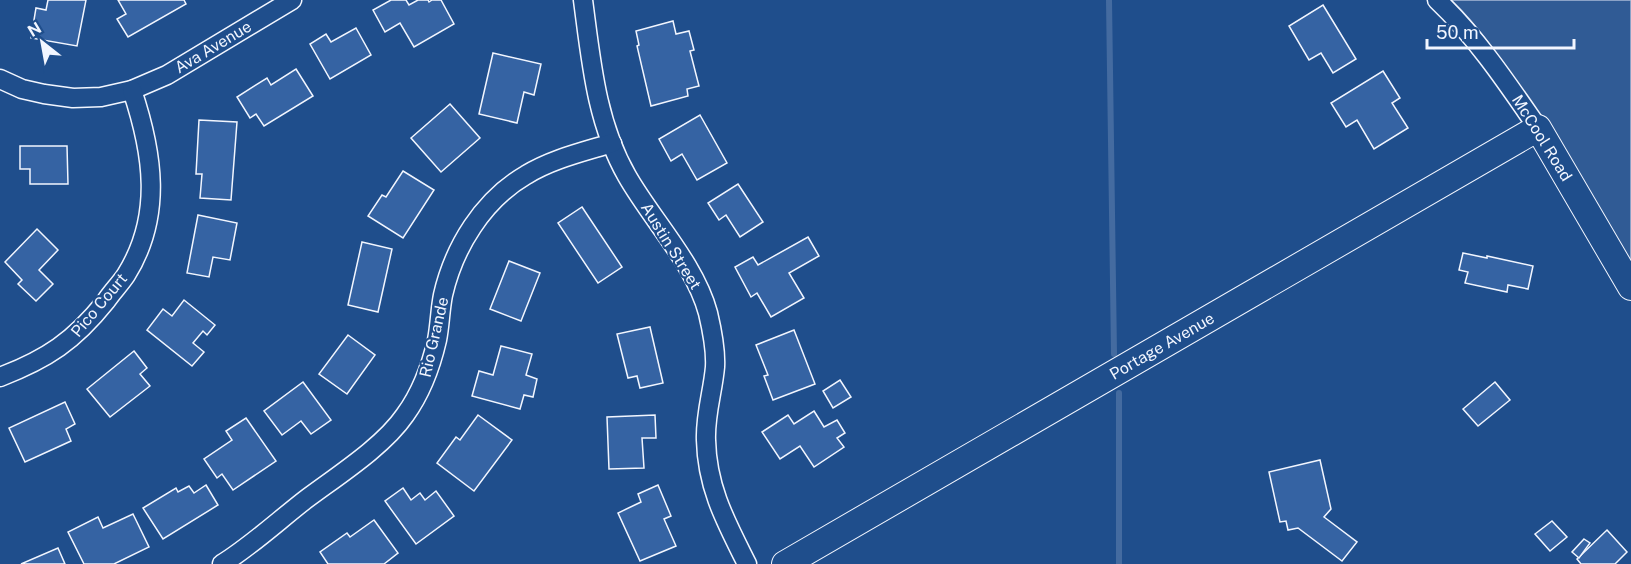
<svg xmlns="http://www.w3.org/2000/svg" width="1631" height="564" viewBox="0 0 1631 564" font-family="'Public Sans',sans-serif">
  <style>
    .green { fill: #305b95; stroke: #a8bbd7; stroke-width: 1.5 }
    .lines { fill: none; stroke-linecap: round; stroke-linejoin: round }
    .stream { stroke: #446ba0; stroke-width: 6 }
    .building { fill: #3563a3; stroke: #f2f6ff; stroke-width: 1.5 }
    .street-casing { stroke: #f2f6ff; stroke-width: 21 }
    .secondary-casing { stroke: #f2f6ff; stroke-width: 28 }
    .street { stroke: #1f4e8c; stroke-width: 18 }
    .secondary { stroke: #1f4e8c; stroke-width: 26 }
    .labels { text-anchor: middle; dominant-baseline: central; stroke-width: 4.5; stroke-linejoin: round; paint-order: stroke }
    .street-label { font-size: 16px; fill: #f2f6ff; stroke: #1f4e8c }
  </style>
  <rect width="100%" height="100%" fill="#1f4e8c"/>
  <path class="green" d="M1451,0H1631V272C1598,217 1565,162 1530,107C1505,68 1485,32 1451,0Z"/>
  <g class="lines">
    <g class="stream">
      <polyline points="1109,0 1114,354"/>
      <polyline points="1119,393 1119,564"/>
    </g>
  </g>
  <g class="building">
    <polygon points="48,0 86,0 77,46 31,38 36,8 46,10"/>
    <polygon points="118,0 184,0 186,4 128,37 117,19 126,14"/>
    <polygon points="391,0 406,0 409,5 418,0 428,0 429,2 432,0 441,0 454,24 414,47 400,23 385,32 373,10"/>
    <polygon points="1323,5 1356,59 1333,73 1321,53 1309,60 1289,26"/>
    <polygon points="673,21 676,34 689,31 694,50 690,51 699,86 687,89 688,96 651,106 637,46 639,45 636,31"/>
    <polygon points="356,28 371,55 330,79 310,44 326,34 331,42"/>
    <polygon points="493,53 541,64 534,95 524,92 517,123 479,114"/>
    <polygon points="296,69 313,96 264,126 256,114 250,118 237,97 267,78 271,85"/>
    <polygon points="1383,71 1400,98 1392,103 1408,128 1374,149 1357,120 1346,127 1331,103"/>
    <polygon points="450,104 480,138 441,172 411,138"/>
    <polygon points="700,115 727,163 697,180 682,154 671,161 659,139"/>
    <polygon points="199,120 237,122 231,200 200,198 202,174 196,174"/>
    <polygon points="20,146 67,146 68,184 30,184 30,169 20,169"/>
    <polygon points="403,171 434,190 403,238 368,216 382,195 386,197"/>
    <polygon points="738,184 763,222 740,237 726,215 719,220 708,203"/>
    <polygon points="582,207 622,267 598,283 558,223"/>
    <polygon points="198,215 237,223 230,260 213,257 209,277 187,273"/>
    <polygon points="37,229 58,250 39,270 53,284 36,301 18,284 22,280 5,262"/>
    <polygon points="808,237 819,256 789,273 804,298 771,317 757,293 751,297 735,267 753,257 758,265"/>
    <polygon points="362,242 392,249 378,312 348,305"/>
    <polygon points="1463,253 1487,258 1487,256 1533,266 1528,289 1508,285 1507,292 1465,283 1468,272 1459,270"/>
    <polygon points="509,261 540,273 521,321 490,309"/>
    <polygon points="184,300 215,325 207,335 203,331 193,343 204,352 192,366 147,330 163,309 172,316"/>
    <polygon points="650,327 663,383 640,388 637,376 628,378 617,334"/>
    <polygon points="794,330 815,384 773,400 764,376 768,375 756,345"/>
    <polygon points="348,335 375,355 347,394 319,374"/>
    <polygon points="501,346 532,354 526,375 537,379 533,397 524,395 520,409 472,396 479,371 493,375"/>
    <polygon points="134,351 147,368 140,374 150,386 110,417 87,389"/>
    <polygon points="840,380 851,397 833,408 823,391"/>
    <polygon points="303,382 331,420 311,434 301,421 282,435 264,411"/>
    <polygon points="1495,382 1510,400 1478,426 1463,409"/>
    <polygon points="65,402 75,424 66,429 71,441 25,462 9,428"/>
    <polygon points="814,411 824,427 837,420 845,433 837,438 844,447 814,467 800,446 780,459 762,432 788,415 794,424"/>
    <polygon points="478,415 512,440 474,491 437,463 456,437 460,440"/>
    <polygon points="655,415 656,438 642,438 644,468 609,469 607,417"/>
    <polygon points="246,418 276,461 233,490 222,474 217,478 204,459 232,440 226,431"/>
    <polygon points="1320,460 1331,509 1324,517 1357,542 1342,561 1298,528 1288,530 1286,521 1280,522 1269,472"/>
    <polygon points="206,485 218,505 163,539 143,508 176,488 178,492 189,486 194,493"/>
    <polygon points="658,485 671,516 664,519 676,546 640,561 618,513 641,502 638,494"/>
    <polygon points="403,488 411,500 420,493 425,500 436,491 454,516 416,544 385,501"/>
    <polygon points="133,514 149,547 114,564 84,564 68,532 98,517 103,528"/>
    <polygon points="374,520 398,553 384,564 328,564 320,552 347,533 350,537"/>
    <polygon points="1552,521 1567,537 1550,551 1535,534"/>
    <polygon points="1607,530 1627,552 1615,564 1581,564 1577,559"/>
    <polygon points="1584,539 1590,543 1579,558 1572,552"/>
    <polygon points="58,548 65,564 21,564"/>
  </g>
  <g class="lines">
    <defs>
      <g id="street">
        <path d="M583,0C591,60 596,122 627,176C652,220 695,264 708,313C712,330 716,350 715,367C713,391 705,414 706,440C707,488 726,522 747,564"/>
        <path d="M1437,0C1477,38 1507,83 1538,128"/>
        <polyline points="0,79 22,89 44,94 73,98 101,97 132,90 167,75 292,0"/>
        <path d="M0,377C47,359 74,341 106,301C112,292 120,284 126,275C163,216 153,153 132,90"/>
        <path d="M222,564C251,546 278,521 305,500C337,476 383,447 405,415C421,393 431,366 437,340C440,325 440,310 443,295C454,247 483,200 526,175C552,159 583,152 612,143"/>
      </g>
      <polyline id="secondary" points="785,564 1538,128 1631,287"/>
    </defs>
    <use href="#street" class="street-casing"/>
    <use href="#secondary" class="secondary-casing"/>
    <use href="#street" class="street"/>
    <use href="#secondary" class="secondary"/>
  </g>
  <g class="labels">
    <g class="street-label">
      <text transform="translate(213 47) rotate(-31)">Ava Avenue</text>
      <text transform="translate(1542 138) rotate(58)">McCool Road</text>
      <text transform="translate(671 246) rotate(58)">Austin Street</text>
      <text transform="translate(99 305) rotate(-50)">Pico Court</text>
      <text transform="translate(434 337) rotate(-77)">Rio Grande</text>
      <text transform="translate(1162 346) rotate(-30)">Portage Avenue</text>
    </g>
  </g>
  <g transform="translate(42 42) rotate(329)" stroke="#1f4e8c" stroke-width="4.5" paint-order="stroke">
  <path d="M0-4.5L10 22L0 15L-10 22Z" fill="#f2f6ff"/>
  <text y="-9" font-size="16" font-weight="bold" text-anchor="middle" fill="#f2f6ff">N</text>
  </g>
  <path d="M1427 39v9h147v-9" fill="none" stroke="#f2f6ff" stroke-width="3"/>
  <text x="1436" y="39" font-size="18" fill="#f2f6ff" stroke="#1f4e8c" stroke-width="4.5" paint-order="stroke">50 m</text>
</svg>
